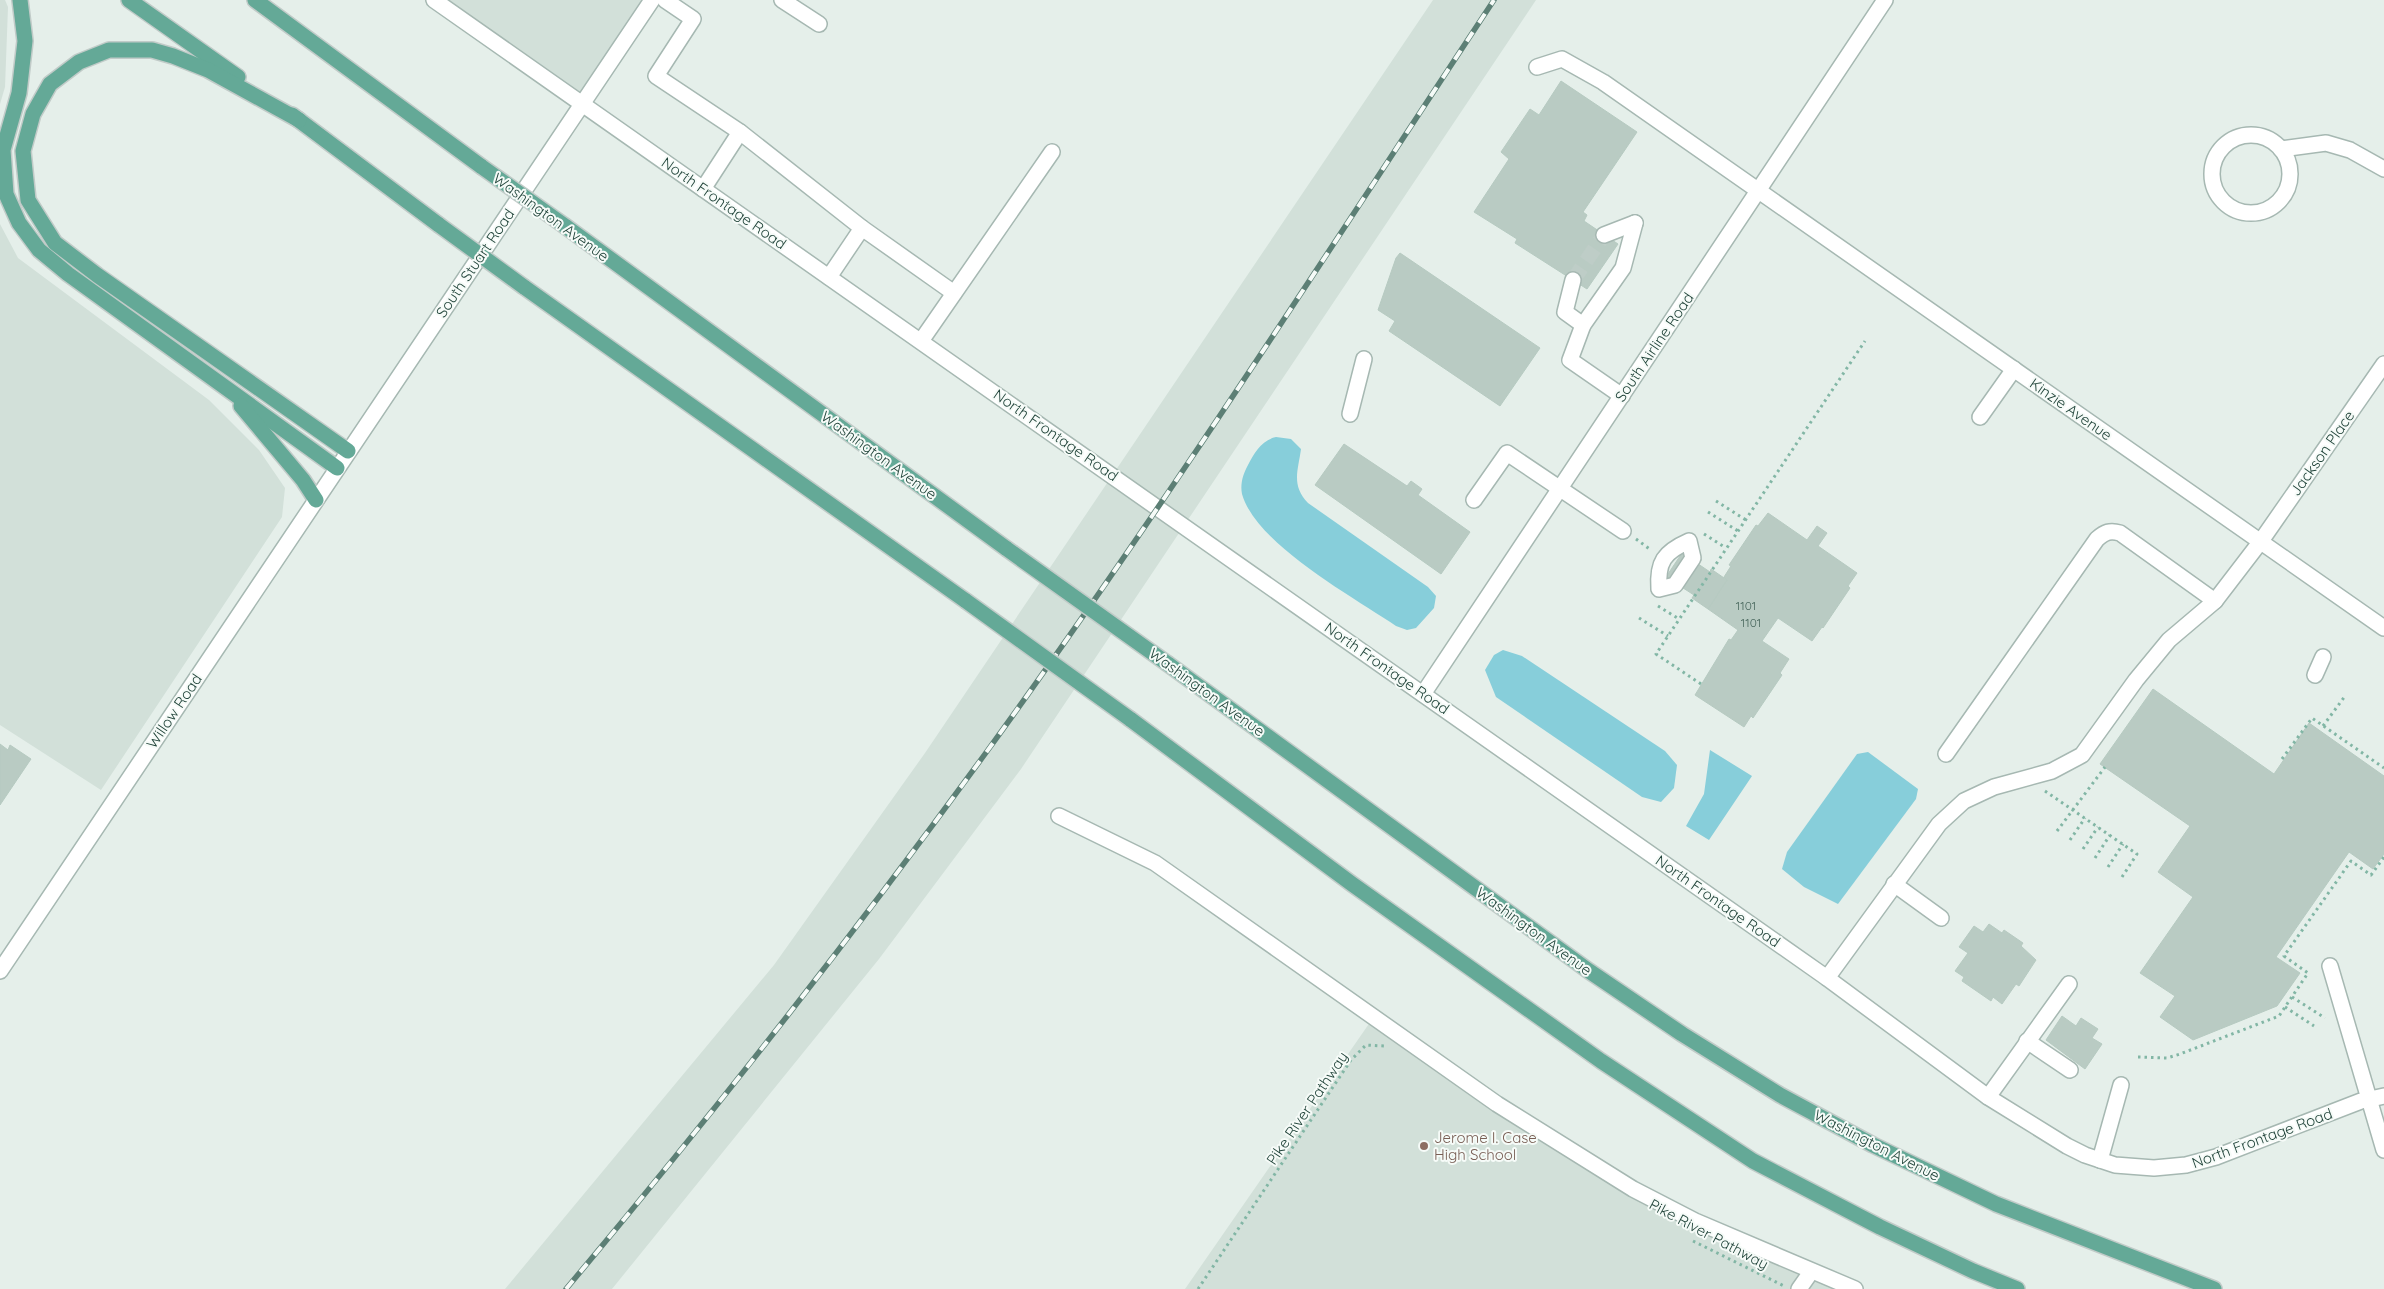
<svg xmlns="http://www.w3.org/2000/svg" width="2384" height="1289" viewBox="0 0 2384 1289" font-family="Quicksand,sans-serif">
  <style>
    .built { fill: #d2e0d9 }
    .water { fill: #87ceda }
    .building { fill: #b9cbc3; stroke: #b6cac1 }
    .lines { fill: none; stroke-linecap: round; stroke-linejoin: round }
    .minor-tunnel { stroke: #becdc7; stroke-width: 15; stroke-dasharray: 15 8; stroke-linecap: butt }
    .minor-casing { stroke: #a6b8b2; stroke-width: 18 }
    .major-casing { stroke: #c1cbc8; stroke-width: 18 }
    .path { stroke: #82b6a5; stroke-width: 3; stroke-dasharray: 2.5 4; stroke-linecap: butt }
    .minor { stroke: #fff; stroke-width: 15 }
    .major { stroke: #64a997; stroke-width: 15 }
    .rail-casing { stroke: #5c7f75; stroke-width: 5.5 }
    .rail { stroke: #f6fbf8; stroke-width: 4; stroke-dasharray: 11; stroke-linecap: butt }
    .major-bridge-casing { stroke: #c1cbc8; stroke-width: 18; stroke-linecap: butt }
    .major-bridge { stroke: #64a997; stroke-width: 15 }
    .education-dot { fill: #8d6e63; stroke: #f6fbf8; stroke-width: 2 }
    .labels { text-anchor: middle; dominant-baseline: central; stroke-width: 4; stroke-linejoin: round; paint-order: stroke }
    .number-label { font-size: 12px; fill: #47665c }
    .street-label { font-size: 15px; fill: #21443a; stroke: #f6fbf8 }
    .education-label { font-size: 15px; fill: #785e54; stroke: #f6fbf8; text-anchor: start }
  </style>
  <rect width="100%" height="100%" fill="#e5efea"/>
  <g class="built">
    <polygon points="0,0 5,0 8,7 5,87 0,104"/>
    <polygon points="434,0 652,0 583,104"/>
    <polygon points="1433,0 1536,0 1021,769 879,959 612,1289 505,1289 774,965 925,753"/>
    <polygon points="0,224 18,258 209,400 259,450 285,488 282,517 101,790 0,725"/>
    <polygon points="1373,1018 1633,1189 1855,1289 1185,1289"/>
  </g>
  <g class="water">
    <path d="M1276,437L1291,439L1301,449C1298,471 1291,485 1308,503L1428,587L1436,596L1434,608L1416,628L1407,630L1396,626C1353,597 1256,544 1242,494C1240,484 1243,474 1248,465C1254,453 1262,440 1276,437Z"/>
    <polygon points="1503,650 1522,656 1665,751 1677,765 1674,788 1661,802 1642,797 1496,697 1485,670 1494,655"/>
    <polygon points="1710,750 1752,776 1709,840 1686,826 1704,794"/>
    <polygon points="1868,752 1918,789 1916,799 1838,904 1804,887 1782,869 1787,852 1857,754"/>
  </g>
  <g class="building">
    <polygon points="1561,81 1637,132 1583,212 1587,215 1584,221 1618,244 1587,289 1515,243 1517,239 1474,212 1509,159 1501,152 1530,109 1539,115"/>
    <polygon points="1400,253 1540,348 1500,406 1389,331 1395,321 1378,310 1396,258"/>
    <polygon points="1344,444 1407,486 1411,481 1422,489 1418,495 1470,532 1441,574 1315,485"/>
    <polygon points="1768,513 1807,540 1817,526 1827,533 1818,546 1857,573 1848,586 1850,588 1823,628 1822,627 1812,641 1778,618 1762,641 1789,659 1780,673 1782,675 1753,718 1751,716 1744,727 1695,695 1729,639 1731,640 1738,630 1708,609 1727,580 1724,577 1731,566 1729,565 1756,525 1758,526"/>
    <polygon points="1682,553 1710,572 1711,569 1727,580 1708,609 1692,598 1694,595 1666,577"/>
    <polygon points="2153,689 2274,774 2309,723 2384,776 2384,854 2373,869 2349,852 2276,957 2300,973 2277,1006 2193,1040 2160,1017 2175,996 2140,973 2193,897 2158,872 2190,826 2100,764"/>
    <polygon points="0,744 8,750 10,745 31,759 0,805"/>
    <polygon points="1989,924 2002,933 2004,930 2023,943 2021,946 2036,960 2019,986 2016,984 2002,1004 1993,997 1991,1001 1962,981 1964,977 1955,971 1968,953 1959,947 1974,926 1983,932"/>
    <polygon points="2062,1016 2076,1026 2081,1018 2098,1029 2092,1038 2102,1044 2085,1069 2046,1040"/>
  </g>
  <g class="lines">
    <polyline class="minor-tunnel" points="1573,280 1604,235"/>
    <defs>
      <g id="minor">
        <polyline points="434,0 1827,978 1988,1097 2067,1146 2085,1155 2115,1165 2154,1168 2186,1165 2216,1157 2361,1101 2384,1096"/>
        <polyline points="665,0 693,19 656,76 740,132 703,189"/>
        <polyline points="782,0 819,24"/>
        <polyline points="1537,67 1562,59 1603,82 2384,628"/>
        <polyline points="740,132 862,228"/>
        <circle cx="2251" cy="174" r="39"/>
        <polyline points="2281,149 2326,143 2350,150 2384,169"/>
        <polyline points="1604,235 1635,223"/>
        <polyline points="829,277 862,228 954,293"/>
        <polyline points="1573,280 1565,312 1583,325"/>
        <polyline points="921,341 1052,152"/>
        <polyline points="1622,396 1570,360 1583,325 1623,268 1635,223"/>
        <polyline points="1350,414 1364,359"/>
        <polyline points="1980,417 2014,369"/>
        <polyline points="1474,500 1507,453 1623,531"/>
        <path d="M1689,541L1693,558L1675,585L1659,589C1657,562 1664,552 1689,541Z"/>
        <polyline points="2315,675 2323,657"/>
        <polyline points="1423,694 1885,0"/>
        <path d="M1946,754L2097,539C2105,532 2110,530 2120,533L2215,601"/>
        <polyline points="1059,816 1155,863 1497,1104 1633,1189 1695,1221 1855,1289"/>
        <polyline points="1894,884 1941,918"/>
        <polyline points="2330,966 2384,1150"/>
        <polyline points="0,971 652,0"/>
        <polyline points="1827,978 1939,824 1964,801 1994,787 2052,771 2082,755 2136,680 2169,640 2215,601 2261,541 2384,364"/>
        <polyline points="2027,1041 2070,1070"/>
        <polyline points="1988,1097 2069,984"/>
        <polyline points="2100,1160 2121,1085"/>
        <polyline points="1799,1289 1811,1272"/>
      </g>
      <g id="major">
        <polyline points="20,0 25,41 19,93 3,150 6,194 19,223 39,250 68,274 337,468"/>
        <polyline points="129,0 238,77"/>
        <polyline points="255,0 482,167"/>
        <polyline points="292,115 439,225"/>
        <polyline points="299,120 208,70 173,56 152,50 109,50 79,62 50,84 33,114 23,151 28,200 55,243 97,275 348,451"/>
        <polyline points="565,226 1007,549"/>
        <polyline points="524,287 966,601"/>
        <polyline points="241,406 303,480 316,500"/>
        <polyline points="1168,664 1589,971 1682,1034 1780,1095 1873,1145 1996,1204 2214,1289"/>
        <polyline points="1130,719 1352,884 1601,1061 1753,1161 1880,1227 1973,1271 2017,1289"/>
      </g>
    </defs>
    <use href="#minor" class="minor-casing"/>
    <use href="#major" class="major-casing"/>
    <g class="path">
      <polyline points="1716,501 1746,520"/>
      <polyline points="1708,512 1738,531"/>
      <polyline points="1704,534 1726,548"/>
      <polyline points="1636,539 1651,550"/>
      <polyline points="1658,606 1679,619"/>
      <polyline points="1639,618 1668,636"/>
      <polyline points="1701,684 1656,654 1865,341"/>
      <polyline points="2323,726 2345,696"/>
      <polyline points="2282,759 2312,718 2384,768"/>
      <polyline points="2045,791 2137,854 2122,877"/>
      <polyline points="2057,831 2105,767"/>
      <polyline points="2070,840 2085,818"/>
      <polyline points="2083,849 2098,827"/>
      <polyline points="2095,858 2110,835"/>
      <polyline points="2108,867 2123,844"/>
      <polyline points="2292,997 2325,1018"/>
      <polyline points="2285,1007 2314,1026"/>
      <polyline points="2138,1057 2167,1058 2180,1054 2279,1016 2308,973 2284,956 2351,861 2371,875 2384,857"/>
      <polyline points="1693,1241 1784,1286"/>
      <polyline points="1198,1289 1351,1060 1366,1045 1384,1046"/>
    </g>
    <use href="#minor" class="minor"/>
    <use href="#major" class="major"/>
    <defs>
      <path id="rail" d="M566,1289C712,1115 851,938 985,754C1163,509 1327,253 1494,0"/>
    </defs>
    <use href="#rail" class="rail-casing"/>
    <use href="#rail" class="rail"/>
    <defs>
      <g id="major-bridge">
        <polyline points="482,167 565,226"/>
        <polyline points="439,225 524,287"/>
        <polyline points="1007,549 1168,664"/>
        <polyline points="966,601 1130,719"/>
      </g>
    </defs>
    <use href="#major-bridge" class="major-bridge-casing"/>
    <use href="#major-bridge" class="major-bridge"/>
  </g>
  <circle class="education-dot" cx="1424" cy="1146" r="5"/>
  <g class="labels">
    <g class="number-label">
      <text x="1746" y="605">1101</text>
      <text x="1751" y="622">1101</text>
    </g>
    <g class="street-label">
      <text transform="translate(724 203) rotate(35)">North Frontage Road</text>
      <text transform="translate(551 217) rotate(36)">Washington Avenue</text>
      <text transform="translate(475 263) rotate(-56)">South Stuart Road</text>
      <text transform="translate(1654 347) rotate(-56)">South Airline Road</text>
      <text transform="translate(2071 409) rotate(35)">Kinzie Avenue</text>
      <text transform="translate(1056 435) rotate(35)">North Frontage Road</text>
      <text transform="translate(2322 453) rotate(-55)">Jackson Place</text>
      <text transform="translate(879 455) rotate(36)">Washington Avenue</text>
      <text transform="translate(1387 668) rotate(35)">North Frontage Road</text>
      <text transform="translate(1207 692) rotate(36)">Washington Avenue</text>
      <text transform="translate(174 711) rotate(-56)">Willow Road</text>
      <text transform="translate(1718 901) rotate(35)">North Frontage Road</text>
      <text transform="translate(1534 931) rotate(36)">Washington Avenue</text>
      <text transform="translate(1307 1108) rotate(-56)">Pike River Pathway</text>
      <text transform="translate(2262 1138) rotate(-20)">North Frontage Road</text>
      <text transform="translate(1877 1145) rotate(27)">Washington Avenue</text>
      <text transform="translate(1709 1234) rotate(28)">Pike River Pathway</text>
    </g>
    <g class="education-label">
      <text x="1434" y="1137">Jerome I. Case<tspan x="1434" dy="17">High School</tspan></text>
    </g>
  </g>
</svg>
